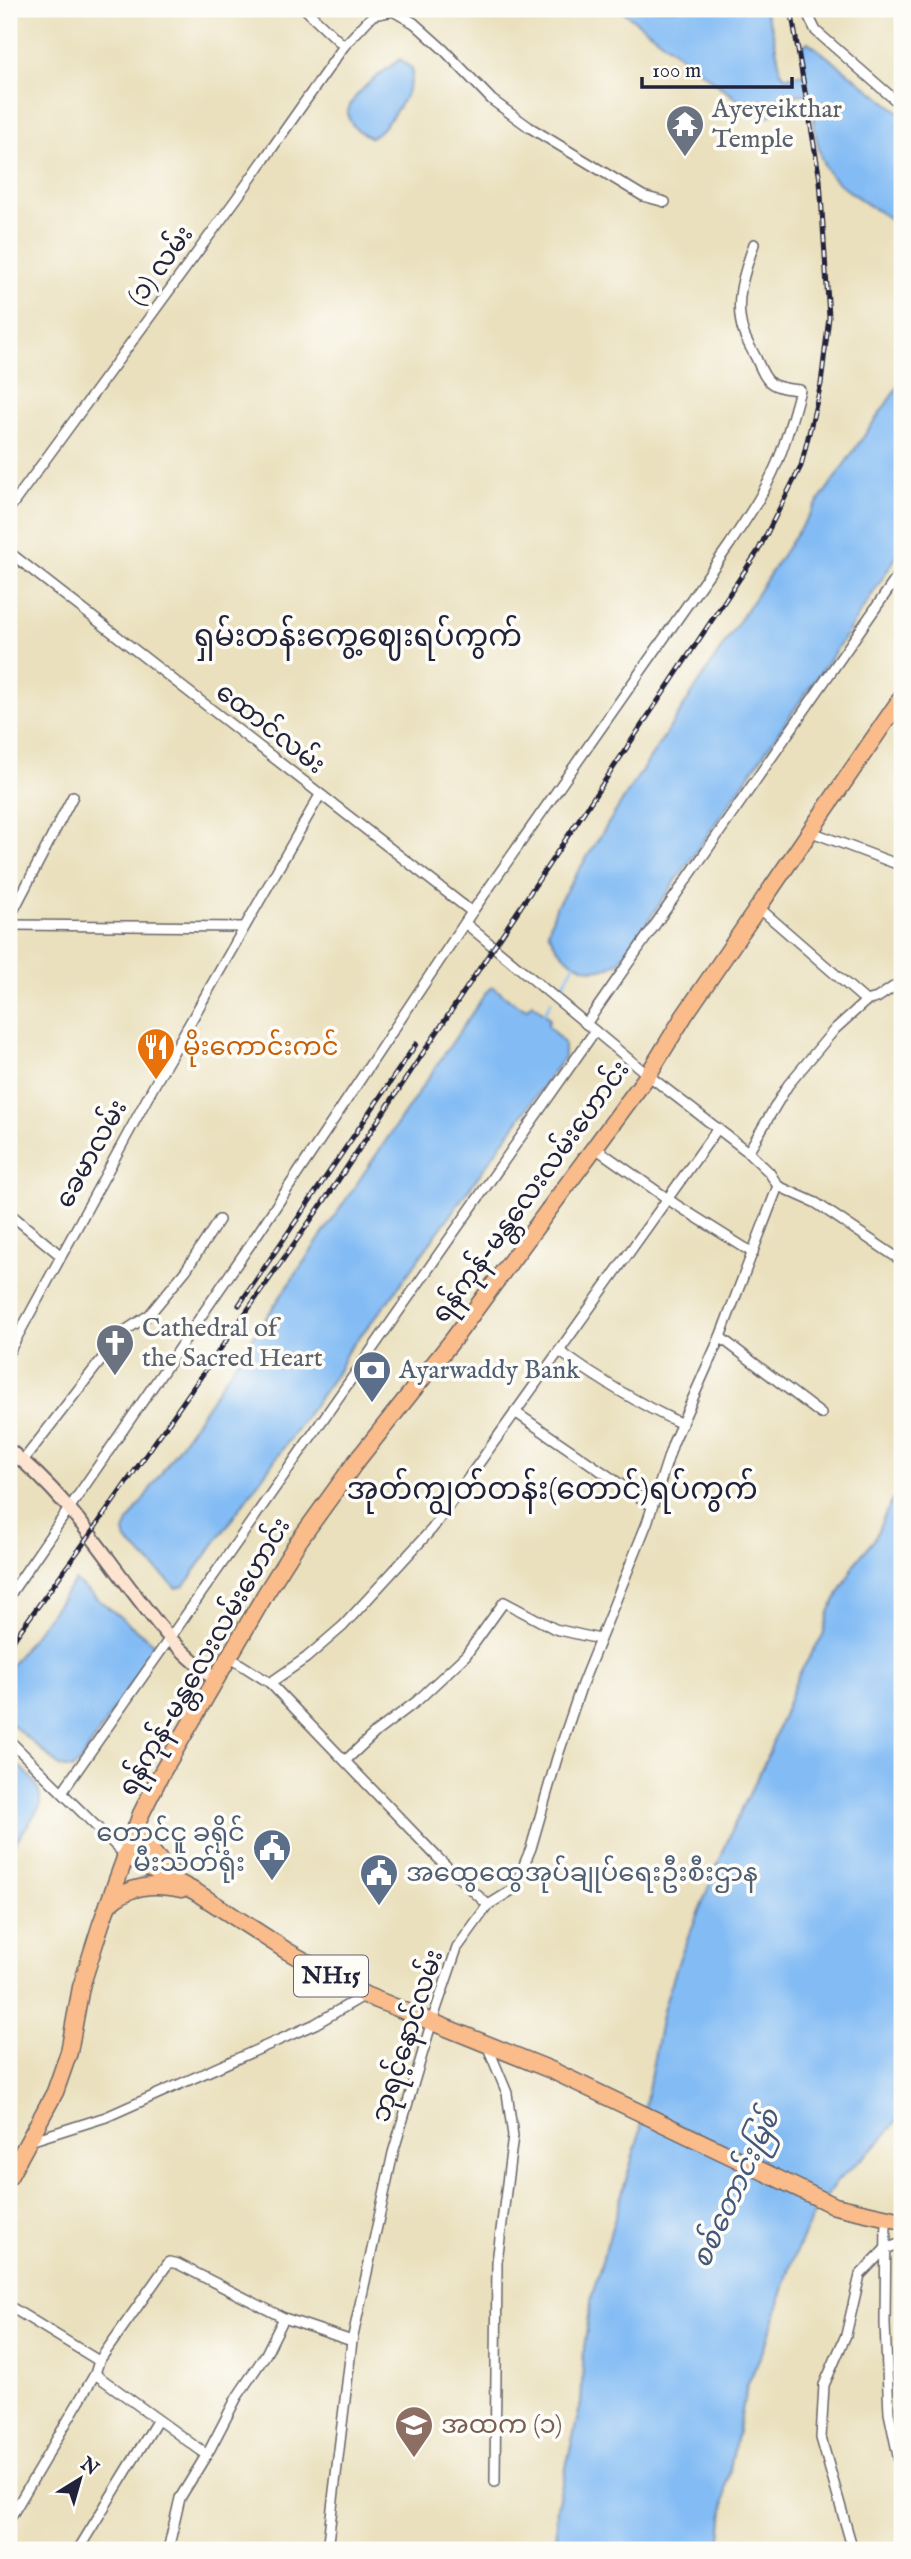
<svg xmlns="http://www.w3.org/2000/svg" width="911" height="2559" viewBox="0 0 911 2559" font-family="'IM FELL English','Noto Sans Myanmar',serif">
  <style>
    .water { fill: #83bcf4; stroke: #526f98; stroke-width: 2 }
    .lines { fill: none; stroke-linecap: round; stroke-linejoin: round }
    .stream { stroke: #83bcf4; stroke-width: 2.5 }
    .ferry { stroke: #44587c; stroke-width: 2; stroke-dasharray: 9 7; stroke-linecap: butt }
    .street-casing { stroke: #686468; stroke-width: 12 }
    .secondary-casing { stroke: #686468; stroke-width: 16 }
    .highway-casing { stroke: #686468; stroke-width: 19 }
    .street { stroke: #fff; stroke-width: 9 }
    .secondary { stroke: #fde4d0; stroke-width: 12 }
    .highway { stroke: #f9bc8a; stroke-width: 16 }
    .rail-casing { stroke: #22223b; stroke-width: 5 }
    .rail { stroke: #fdfcf7; stroke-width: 2.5; stroke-dasharray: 8; stroke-linecap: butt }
    .labels { text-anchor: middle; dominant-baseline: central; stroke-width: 7; stroke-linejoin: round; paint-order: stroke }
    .shield { fill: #fdfcf7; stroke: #646373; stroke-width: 2 }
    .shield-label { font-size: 24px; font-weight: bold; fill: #22223b }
    .worship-label { font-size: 26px; fill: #5b616d; stroke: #fdfcf7; text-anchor: start }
    .street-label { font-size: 26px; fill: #22223b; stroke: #fdfcf7 }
    .food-label { font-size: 26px; fill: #c56008; stroke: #fdfcf7; text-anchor: start }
    .service-label { font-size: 26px; fill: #4e5e75; stroke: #fdfcf7; text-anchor: start }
    .education-label { font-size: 26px; fill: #785e54; stroke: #fdfcf7; text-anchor: start }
    .water-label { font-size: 28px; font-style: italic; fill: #44587c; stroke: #fdfcf7 }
    .quarter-label { font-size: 30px; fill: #22223b; stroke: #fdfcf7 }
  </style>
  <rect width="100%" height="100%" fill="#fdfcf7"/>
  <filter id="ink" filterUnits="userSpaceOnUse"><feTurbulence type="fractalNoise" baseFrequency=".0143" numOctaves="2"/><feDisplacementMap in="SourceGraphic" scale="14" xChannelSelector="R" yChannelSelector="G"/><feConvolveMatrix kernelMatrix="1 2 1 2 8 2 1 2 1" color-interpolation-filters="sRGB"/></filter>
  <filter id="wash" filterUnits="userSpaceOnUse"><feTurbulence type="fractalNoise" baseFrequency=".00686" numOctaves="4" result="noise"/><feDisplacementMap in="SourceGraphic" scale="28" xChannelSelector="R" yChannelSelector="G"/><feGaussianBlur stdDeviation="1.57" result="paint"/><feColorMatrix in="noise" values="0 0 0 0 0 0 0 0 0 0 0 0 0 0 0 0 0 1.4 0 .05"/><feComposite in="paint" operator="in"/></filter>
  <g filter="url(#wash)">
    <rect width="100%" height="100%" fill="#eae0bd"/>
    <g class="water">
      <path d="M620,9H763L772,28L781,72L786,77L805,74L801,47L808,42L902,114V227C882,213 842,190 828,172C816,156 814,117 810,98L806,94L795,95C782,104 778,115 761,118Z"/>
      <path d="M400,59L412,69C415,89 387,127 371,138C362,133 350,127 348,115C346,96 386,70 400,59Z"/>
      <path d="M902,381V548L840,644L620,961C591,982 561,960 548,931L557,905L626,795L792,540Z"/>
      <polygon points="493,987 516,1004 527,1009 532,1003 549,1018 548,1026 564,1043 564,1057 389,1300 347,1352 337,1373 184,1586 176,1588 126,1540 124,1532 128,1522 487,991"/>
      <polygon points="902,1486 902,2114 879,2143 838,2180 813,2216 801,2240 790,2267 768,2339 747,2386 726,2489 720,2550 555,2550 557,2506 581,2403 584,2348 592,2295 640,2132 663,2010 680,1957 734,1825 765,1762 798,1676 823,1635 829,1612 857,1560 874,1540 885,1514"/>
      <polygon points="75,1581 153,1643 153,1649 80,1762 72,1769 61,1767 9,1722 9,1668"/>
      <path d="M9,1759C26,1770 45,1787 39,1808L9,1852Z"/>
    </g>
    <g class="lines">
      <g class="stream">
        <polyline points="560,991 575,963"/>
        <polyline points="544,1014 551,1001"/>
      </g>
      <polyline class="ferry" points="902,1632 895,1673 902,1703"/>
    </g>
  </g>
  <g filter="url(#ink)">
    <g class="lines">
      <defs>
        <g id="street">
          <polyline points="305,9 344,46"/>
          <polyline points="805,9 816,31 902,106"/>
          <polyline points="9,509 237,198 344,46 373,15 393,11 414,23 444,50 492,100 529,127 643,196 665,202"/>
          <polyline points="9,552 472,912"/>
          <polyline points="809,831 902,866"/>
          <polyline points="758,907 866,1001"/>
          <polyline points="9,919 73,796"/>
          <polyline points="465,923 648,1075 748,1152 769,1172 778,1186 816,1203 902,1261"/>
          <polyline points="9,925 244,927"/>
          <polyline points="586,1024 902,570"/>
          <polyline points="594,1147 675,1204 753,1253"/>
          <polyline points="748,1152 788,1085 835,1029 866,1001 877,998 902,981"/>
          <polyline points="9,1213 60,1255"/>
          <polyline points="720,1337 821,1414"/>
          <path d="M559,1351C599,1380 637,1403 682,1424"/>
          <polyline points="9,1352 155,1084 320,795"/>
          <polyline points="515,1412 652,1506"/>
          <polyline points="22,1462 123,1332 149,1315 186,1270 219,1220"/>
          <path d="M9,1596L254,1239L472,912L730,544C747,518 765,492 777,463C787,439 793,415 800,390C769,387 768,385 756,358C752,350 747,342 744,334C733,303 744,273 754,244"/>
          <polyline points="229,1657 270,1683 438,1858 488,1905"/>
          <polyline points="270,1683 306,1658 343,1626 432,1529 718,1128"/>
          <polyline points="9,1740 125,1855"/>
          <polyline points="345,1761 376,1732 417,1701 466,1655 504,1602 555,1629 599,1639"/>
          <polyline points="62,1792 595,1031"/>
          <polyline points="487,2045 507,2093 513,2136 497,2262 495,2482"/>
          <polyline points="30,2141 106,2117 315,2024 365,1995"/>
          <polyline points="886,2217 885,2324 889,2413 902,2475"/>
          <polyline points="9,2306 99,2361"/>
          <polyline points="95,2374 207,2455"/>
          <polyline points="9,2520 95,2374 99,2361 169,2262 178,2264 284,2318 352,2341"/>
          <polyline points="78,2550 157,2421"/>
          <polyline points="168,2550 180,2498 210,2449 237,2397 266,2354 284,2318"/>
          <polyline points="327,2550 352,2341 393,2153 432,2021 457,1948 488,1905 514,1889 531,1848 557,1758 582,1684 647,1523 673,1443 720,1337 778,1186"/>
          <polyline points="853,2550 821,2438 824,2385 846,2335 860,2275 885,2249 902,2243"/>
        </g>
        <path id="secondary" d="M9,1450C75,1500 115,1575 169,1637C183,1653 200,1666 216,1681"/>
        <g id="highway">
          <polyline points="135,1829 157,1858 174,1875"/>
          <polyline points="125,1855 196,1892 287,1951 365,1995 551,2070 835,2206 902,2221"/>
          <path d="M108,1905C129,1885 153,1883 181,1889"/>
          <polyline points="9,2177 55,2092 69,2052 81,1987 101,1924 141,1814 161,1774 266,1593 298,1542 355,1463 452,1341 648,1075 684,1016 902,697"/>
        </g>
      </defs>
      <use href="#street" class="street-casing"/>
      <use href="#secondary" class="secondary-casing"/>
      <use href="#highway" class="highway-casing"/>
      <use href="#street" class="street"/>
      <use href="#secondary" class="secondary"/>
      <use href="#highway" class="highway"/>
      <defs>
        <g id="rail">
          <polyline points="239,1305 416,1044"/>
          <polyline points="9,1646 89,1536 329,1194 758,551 801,466 821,384 829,317 820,180 791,9"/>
        </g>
      </defs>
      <use href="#rail" class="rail-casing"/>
      <use href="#rail" class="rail"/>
    </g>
  </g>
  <defs>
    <symbol id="temple-pin" viewBox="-11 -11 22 30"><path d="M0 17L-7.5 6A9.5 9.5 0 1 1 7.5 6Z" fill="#6b7280" stroke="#fdfcf7"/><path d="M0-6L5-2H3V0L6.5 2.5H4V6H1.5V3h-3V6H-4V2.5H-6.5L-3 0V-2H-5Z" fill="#fff"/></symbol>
    <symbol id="restaurant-pin" viewBox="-11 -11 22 30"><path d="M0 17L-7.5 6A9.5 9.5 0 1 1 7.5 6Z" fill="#e8710a" stroke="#fdfcf7"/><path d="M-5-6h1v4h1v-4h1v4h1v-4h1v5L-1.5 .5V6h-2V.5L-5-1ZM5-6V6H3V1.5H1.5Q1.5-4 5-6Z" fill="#fff"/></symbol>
    <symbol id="church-pin" viewBox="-11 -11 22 30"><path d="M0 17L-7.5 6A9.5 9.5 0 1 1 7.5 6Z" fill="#6b7280" stroke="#fdfcf7"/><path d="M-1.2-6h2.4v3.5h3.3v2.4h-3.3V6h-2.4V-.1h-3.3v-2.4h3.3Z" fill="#fff"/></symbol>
    <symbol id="bank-pin" viewBox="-11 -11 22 30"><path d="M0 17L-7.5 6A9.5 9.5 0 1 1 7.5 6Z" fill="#5c6f8a" stroke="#fdfcf7"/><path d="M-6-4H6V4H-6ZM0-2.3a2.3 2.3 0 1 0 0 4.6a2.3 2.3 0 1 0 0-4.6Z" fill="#fff"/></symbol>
    <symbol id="civic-pin" viewBox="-11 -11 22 30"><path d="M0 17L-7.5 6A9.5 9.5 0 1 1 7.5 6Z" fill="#5c6f8a" stroke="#fdfcf7"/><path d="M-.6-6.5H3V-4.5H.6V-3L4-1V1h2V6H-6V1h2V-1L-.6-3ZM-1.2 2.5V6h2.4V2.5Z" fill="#fff"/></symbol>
    <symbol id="school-pin" viewBox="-11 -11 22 30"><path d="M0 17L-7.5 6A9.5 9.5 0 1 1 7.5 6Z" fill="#8d6e63" stroke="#fdfcf7"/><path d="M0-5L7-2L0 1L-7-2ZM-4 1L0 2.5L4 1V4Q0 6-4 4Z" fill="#fff"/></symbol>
  </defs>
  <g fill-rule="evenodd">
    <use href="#temple-pin" x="663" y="102" width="44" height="60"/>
    <use href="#restaurant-pin" x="134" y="1025" width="44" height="60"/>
    <use href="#church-pin" x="93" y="1321" width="44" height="60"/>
    <use href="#bank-pin" x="350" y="1348" width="44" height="60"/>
    <use href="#civic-pin" x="250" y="1826" width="44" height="60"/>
    <use href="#civic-pin" x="357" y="1851" width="44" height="60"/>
    <use href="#school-pin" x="392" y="2403" width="44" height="60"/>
  </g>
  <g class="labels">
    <rect class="shield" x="294" y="1955.5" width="74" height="41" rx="5"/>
    <g class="shield-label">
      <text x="331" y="1976">NH15</text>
    </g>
    <g class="worship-label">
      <text x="712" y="109">Ayeyeikthar<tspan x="712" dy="30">Temple</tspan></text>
      <text x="142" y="1328">Cathedral of<tspan x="142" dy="30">the Sacred Heart</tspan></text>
    </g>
    <g class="street-label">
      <text transform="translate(161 266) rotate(-54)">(၁) လမ်း</text>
      <text transform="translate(270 729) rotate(38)">ထောင်လမ်း</text>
      <text transform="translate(92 1154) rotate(-61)">ခေမာလမ်း</text>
      <text transform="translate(531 1192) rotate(-54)">ရန်ကုန်-မန္တလေးလမ်းဟောင်း</text>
      <text transform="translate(205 1657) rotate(-60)">ရန်ကုန်-မန္တလေးလမ်းဟောင်း</text>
      <text transform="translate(408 2036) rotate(-72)">ဘုရင့်နောင်လမ်း</text>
    </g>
    <g class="food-label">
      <text x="183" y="1047">မိုးကောင်းကင်</text>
    </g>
    <g class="service-label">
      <text x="399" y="1370">Ayarwaddy Bank</text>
      <text x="245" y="1833" text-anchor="end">တောင်ငူ ခရိုင်<tspan x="245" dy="30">မီးသတ်ရုံး</tspan></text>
      <text x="406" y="1873">အထွေထွေအုပ်ချုပ်ရေးဦးစီးဌာန</text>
    </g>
    <g class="education-label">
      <text x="441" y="2425">အထက (၁)</text>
    </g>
    <g class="water-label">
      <text transform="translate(737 2189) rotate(-65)">စစ်တောင်းမြစ်</text>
    </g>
    <g class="quarter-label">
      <text x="358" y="638">ရှမ်းတန်းကွေ့ဈေးရပ်ကွက်</text>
      <text x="552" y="1491">အုတ်ကျွတ်တန်း(တောင်)ရပ်ကွက်</text>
    </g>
  </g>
  <rect width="911" height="2559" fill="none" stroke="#fdfcf7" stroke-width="35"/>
  <g transform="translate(80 2479) rotate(37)" stroke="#fdfcf7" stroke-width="5" paint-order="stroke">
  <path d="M0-5L12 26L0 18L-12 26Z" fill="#22223b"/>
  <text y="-10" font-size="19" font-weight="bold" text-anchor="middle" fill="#22223b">N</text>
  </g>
  <path d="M642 77v10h150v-10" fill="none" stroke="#22223b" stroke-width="3.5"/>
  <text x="652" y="77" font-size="21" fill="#22223b" stroke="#fdfcf7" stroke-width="5" paint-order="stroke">100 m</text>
</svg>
